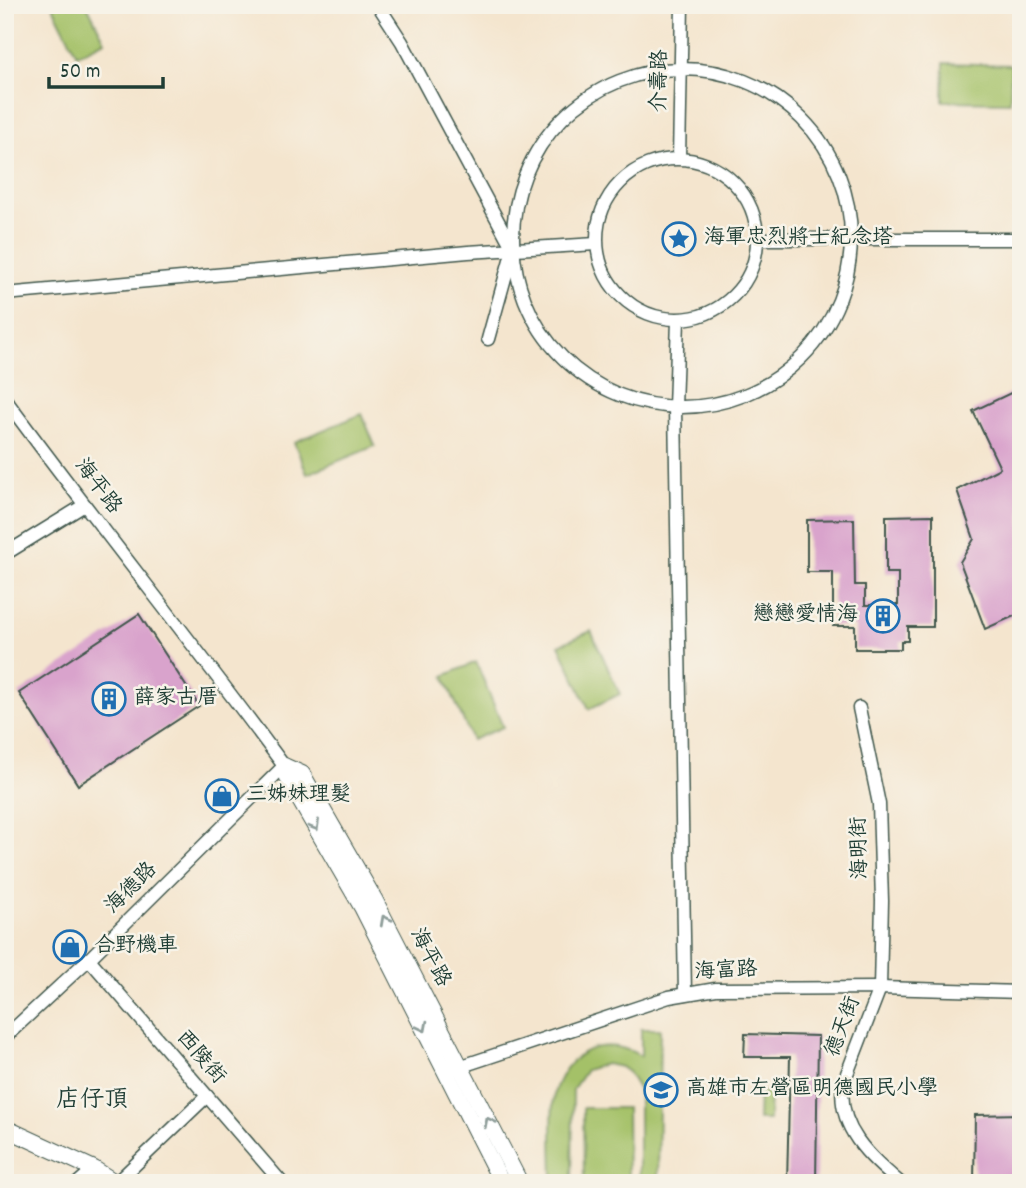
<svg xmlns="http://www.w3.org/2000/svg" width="1026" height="1188" viewBox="0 0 1026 1188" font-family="Dekko,'LXGW WenKai TC',sans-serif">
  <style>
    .green { fill: #a4c168; stroke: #627f4e; stroke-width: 2 }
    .building { fill: #d9a3cc }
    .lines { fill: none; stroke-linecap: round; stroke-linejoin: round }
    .minor-casing { stroke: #3f564b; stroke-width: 15 }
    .tertiary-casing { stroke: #3f564b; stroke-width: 18 }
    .minor { stroke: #fff; stroke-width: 12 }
    .tertiary { stroke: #fff; stroke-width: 16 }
    .oneway { stroke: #8f9e9a }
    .labels { text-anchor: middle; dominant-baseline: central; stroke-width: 5; stroke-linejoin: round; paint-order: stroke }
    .street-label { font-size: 21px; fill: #1f3d34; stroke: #f7f3e8 }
    .poi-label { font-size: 21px; fill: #1f3d34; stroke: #f7f3e8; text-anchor: start }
    .quarter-label { font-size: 24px; fill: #1f3d34; stroke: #f7f3e8 }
  </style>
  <rect width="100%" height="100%" fill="#f7f3e8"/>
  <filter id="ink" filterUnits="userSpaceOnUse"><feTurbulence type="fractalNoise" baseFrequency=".0143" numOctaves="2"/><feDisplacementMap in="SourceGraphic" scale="14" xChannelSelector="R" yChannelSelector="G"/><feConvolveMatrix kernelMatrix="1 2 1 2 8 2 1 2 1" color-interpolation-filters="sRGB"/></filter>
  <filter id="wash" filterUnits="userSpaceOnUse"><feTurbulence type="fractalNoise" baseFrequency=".00686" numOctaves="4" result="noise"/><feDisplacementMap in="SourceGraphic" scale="28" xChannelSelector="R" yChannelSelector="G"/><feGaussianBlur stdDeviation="1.57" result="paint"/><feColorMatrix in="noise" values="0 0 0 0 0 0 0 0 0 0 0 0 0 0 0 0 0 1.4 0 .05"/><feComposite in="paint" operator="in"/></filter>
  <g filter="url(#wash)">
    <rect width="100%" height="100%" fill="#f4e5ce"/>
    <g class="green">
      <polygon points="52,5 87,5 105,41 77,55"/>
      <polygon points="944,63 1011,65 1010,102 943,101"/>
      <polygon points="362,414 375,446 307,474 294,442"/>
      <polygon points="591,631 620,694 589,709 559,645"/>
      <polygon points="476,662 503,727 472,740 444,676"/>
      <path d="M641,1029H660L658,1183H639V1090L628,1072L621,1067L606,1064L586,1070L573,1089L572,1183H553C553,1154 550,1123 554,1095C555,1086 560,1078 565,1070C584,1043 613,1040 641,1056Z"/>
      <polygon points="770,1092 769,1120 758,1120 759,1093"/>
      <polygon points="583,1108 627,1108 628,1183 584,1183"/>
    </g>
    <g id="blocks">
      <g class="building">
        <polygon points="1021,388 1021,613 985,629 960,562 974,539 957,490 1000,468 973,411"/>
        <polygon points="933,515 933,627 908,627 908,641 901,641 901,649 855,649 855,626 833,626 833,572 807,572 807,520 854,519 855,585 865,585 865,605 898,605 898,573 886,573 886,516"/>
        <polygon points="139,614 199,706 78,785 19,693"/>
        <polygon points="745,1034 818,1036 816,1183 787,1183 790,1057 744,1057"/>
        <polygon points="1021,1114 1021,1183 974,1183 975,1115"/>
      </g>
    </g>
  </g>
  <g filter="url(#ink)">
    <use href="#blocks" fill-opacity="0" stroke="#3f564b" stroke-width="2"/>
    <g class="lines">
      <defs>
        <g id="minor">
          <polyline points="378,5 402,42 513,249 488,339"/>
          <circle cx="682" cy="238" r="169"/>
          <polyline points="679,158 682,5"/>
          <circle cx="677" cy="239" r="80"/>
          <polyline points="758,239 1021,239"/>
          <polyline points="5,294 468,252 596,244"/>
          <polyline points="678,320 675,407 685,994"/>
          <path d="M5,399C96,523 193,642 284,766L89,959L5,1037"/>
          <polyline points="5,554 83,506"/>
          <path d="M859,708L879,804L882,901L880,988L843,1084C837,1128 869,1156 900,1183"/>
          <polyline points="89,959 282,1183"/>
          <polyline points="453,1069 669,997 716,989 880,988 1021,992"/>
          <polyline points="78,1183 94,1169"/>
          <polyline points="116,1183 207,1096"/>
        </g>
        <g id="tertiary">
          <polyline points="284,766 302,774 374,899 520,1183"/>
          <polyline points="284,766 290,783 362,907 502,1183"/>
          <polyline points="5,1128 94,1169 116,1183"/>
        </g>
      </defs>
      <use href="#minor" class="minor-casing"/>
      <use href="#tertiary" class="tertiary-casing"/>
      <use href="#minor" class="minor"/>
      <use href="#tertiary" class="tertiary"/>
    </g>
    <defs><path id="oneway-chevron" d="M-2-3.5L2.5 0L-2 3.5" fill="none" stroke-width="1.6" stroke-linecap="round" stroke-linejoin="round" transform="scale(1.75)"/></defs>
    <g class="oneway">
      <use href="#oneway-chevron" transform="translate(315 826) rotate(60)"/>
      <use href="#oneway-chevron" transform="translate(385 920) rotate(-118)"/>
      <use href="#oneway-chevron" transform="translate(423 1027) rotate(63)"/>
      <use href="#oneway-chevron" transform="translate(489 1122) rotate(-117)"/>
    </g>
  </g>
  <defs>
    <symbol id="sight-ring" viewBox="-11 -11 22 22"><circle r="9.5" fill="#f7f3e8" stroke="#1f6fb2" stroke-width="1.5"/><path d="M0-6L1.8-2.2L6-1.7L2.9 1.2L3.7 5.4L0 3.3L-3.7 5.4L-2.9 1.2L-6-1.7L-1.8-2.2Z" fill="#1f6fb2"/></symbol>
    <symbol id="building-ring" viewBox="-11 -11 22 22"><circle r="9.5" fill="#f7f3e8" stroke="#1f6fb2" stroke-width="1.5"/><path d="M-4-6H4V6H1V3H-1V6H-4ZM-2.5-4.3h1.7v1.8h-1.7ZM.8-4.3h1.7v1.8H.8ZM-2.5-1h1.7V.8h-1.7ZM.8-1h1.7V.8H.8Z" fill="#1f6fb2"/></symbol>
    <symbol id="shop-ring" viewBox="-11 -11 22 22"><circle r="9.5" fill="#f7f3e8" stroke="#1f6fb2" stroke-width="1.5"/><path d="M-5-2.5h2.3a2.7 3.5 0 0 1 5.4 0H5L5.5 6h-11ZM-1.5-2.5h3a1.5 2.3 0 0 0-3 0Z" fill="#1f6fb2"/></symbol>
    <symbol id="school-ring" viewBox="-11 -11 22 22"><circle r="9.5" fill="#f7f3e8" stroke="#1f6fb2" stroke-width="1.5"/><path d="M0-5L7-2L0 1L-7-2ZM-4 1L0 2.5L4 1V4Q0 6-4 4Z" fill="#1f6fb2"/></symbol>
  </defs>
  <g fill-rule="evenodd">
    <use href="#sight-ring" x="660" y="220" width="38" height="38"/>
    <use href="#building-ring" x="864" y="597" width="38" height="38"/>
    <use href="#building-ring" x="90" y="680" width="38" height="38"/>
    <use href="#shop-ring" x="203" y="777" width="38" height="38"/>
    <use href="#shop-ring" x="51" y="928" width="38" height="38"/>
    <use href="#school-ring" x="642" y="1071" width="38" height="38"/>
  </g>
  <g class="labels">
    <g class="street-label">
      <text transform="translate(661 81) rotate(-89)">介壽路</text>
      <text transform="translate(97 487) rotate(53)">海平路</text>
      <text transform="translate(861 848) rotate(-92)">海明街</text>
      <text transform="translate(132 889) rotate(-45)">海德路</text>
      <text transform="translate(429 958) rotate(62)">海平路</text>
      <text transform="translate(726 972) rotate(-3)">海富路</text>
      <text transform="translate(844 1027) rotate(-69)">德天街</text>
      <text transform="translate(200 1058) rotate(49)">西陵街</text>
    </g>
    <g class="poi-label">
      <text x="704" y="239">海軍忠烈將士紀念塔</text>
      <text x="858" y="616" text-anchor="end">戀戀愛情海</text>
      <text x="134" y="699">薛家古厝</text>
      <text x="246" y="796">三姊妹理髮</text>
      <text x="94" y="947">合野機車</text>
      <text x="686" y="1090">高雄市左營區明德國民小學</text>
    </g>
    <g class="quarter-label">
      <text x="92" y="1101">店仔頂</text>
    </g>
  </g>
  <rect width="1026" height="1188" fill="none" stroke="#f7f3e8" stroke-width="28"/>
  <path d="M49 77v10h114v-10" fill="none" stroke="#1f3d34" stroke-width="3.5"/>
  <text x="60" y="77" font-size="21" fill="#1f3d34" stroke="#f7f3e8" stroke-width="5" paint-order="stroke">50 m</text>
</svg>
